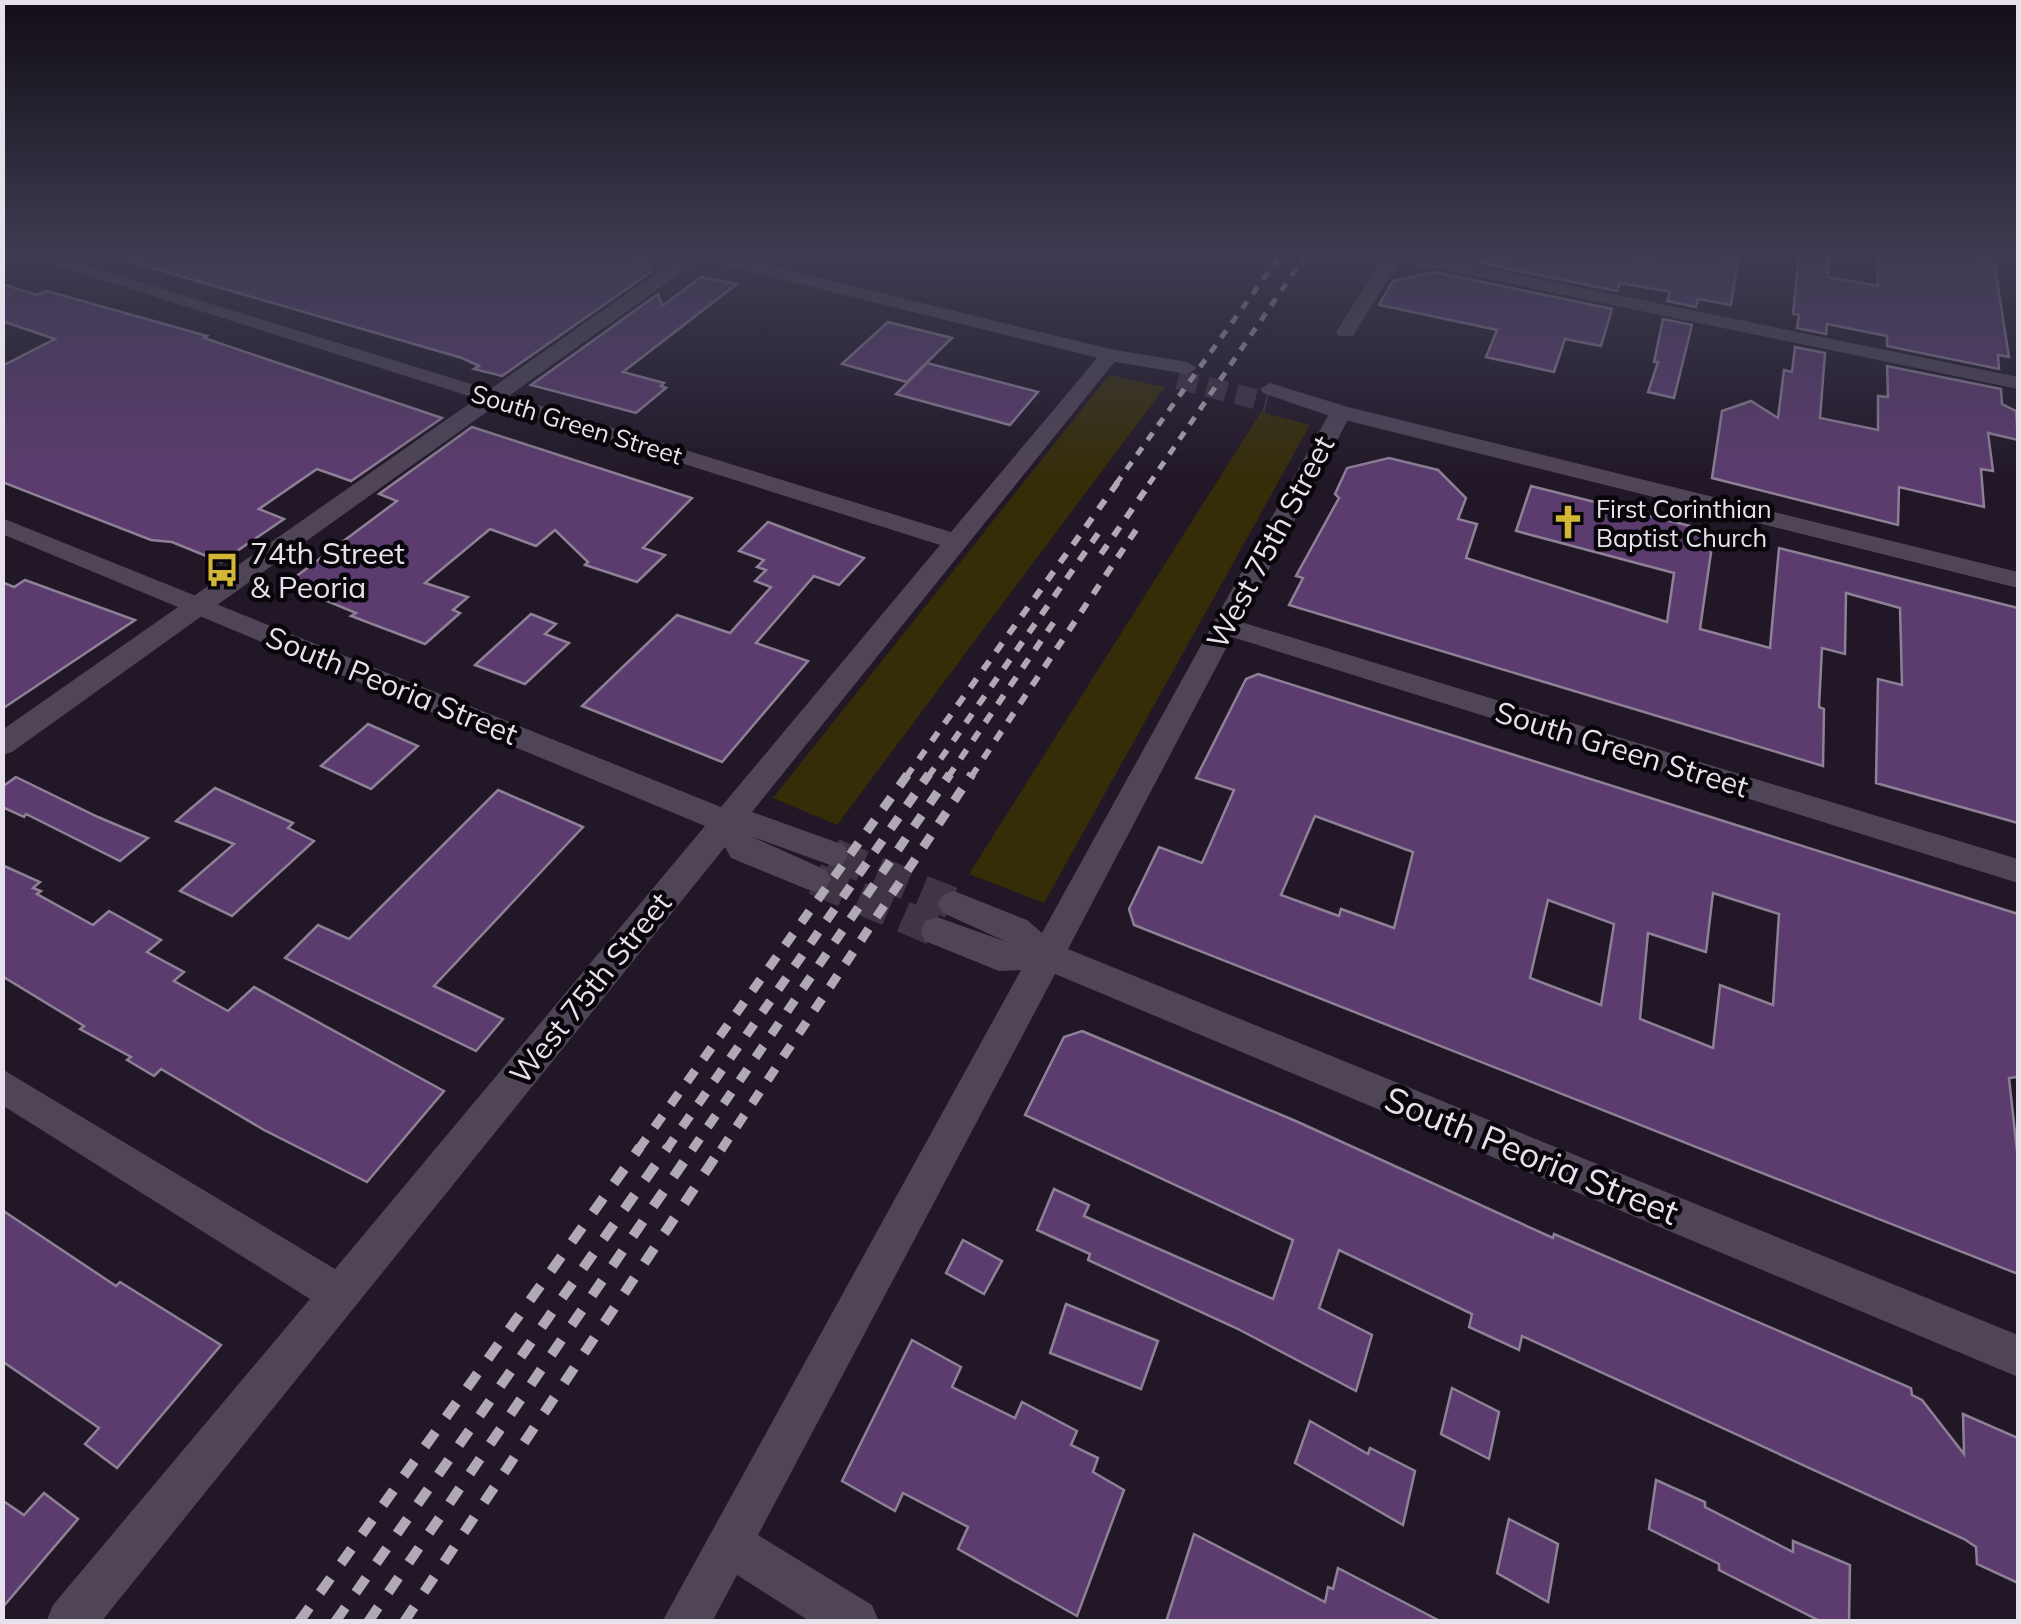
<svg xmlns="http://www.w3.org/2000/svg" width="2021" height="1624" font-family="Mulish,sans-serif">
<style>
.green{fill:#352d08}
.building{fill:#5c3c6f;stroke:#8d8196;stroke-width:2.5;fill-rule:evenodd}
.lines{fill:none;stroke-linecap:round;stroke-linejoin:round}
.street-tunnel{stroke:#3f3545;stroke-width:32;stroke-dasharray:32 16;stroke-linecap:butt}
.secondary-tunnel{stroke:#3f3545;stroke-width:20;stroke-dasharray:20 10;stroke-linecap:butt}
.street{fill:#504557;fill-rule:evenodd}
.secondary{fill:#504557;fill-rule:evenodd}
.rail-far3{stroke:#b0a9b5;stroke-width:5;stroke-dasharray:9 9;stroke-linecap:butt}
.rail-far2{stroke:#b0a9b5;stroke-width:6;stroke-dasharray:11 11;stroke-linecap:butt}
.rail-far1{stroke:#b0a9b5;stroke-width:9;stroke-dasharray:14 14;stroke-linecap:butt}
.rail{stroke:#b0a9b5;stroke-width:10;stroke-dasharray:18 18;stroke-linecap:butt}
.labels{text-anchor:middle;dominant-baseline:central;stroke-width:9;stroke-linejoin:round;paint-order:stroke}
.far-street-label{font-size:25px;fill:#e7e1ec;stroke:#08050b}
.far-poi-label{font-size:25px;fill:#e7e1ec;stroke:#08050b;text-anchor:start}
.street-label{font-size:30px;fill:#e7e1ec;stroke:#08050b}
.poi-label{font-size:30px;fill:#e7e1ec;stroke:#08050b;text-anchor:start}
.near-street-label{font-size:35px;fill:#e7e1ec;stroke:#08050b}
</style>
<rect width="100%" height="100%" fill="#211727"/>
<g class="green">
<path d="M1109,375l56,12 -328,438 -64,-27z"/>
<path d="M1261,412l49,13 -266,478 -75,-29z"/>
</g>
<g class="building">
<path d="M126,253h492l29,8 4,11 -149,104 -28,-7 5,-3 -17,-8 -337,-98z"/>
<path d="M1527,253h82l45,9 2,-9h44l38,7 -7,45 -33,-6 -2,8 -29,-6 3,-9 -50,-9 -3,8 -137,-28z"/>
<path d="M1799,253h29v24l50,9v-33h74l42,8 15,96 -11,-2 1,14 -112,-23v-10l-60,-12 -1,10 -29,-6 2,-13 -6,-1z"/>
<path d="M1435,272l177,37 -11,37 -36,-7 -11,33 -68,-15 11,-27 -118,-25 14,-24z"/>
<path d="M701,277l36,7 -114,88 41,11 -3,3 5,2 -30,25 -105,-28 127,-91 4,12z"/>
<path d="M2,284l35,11 10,-4 160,45 -3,2 238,80 -91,63 -34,-12 -58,40 25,10 -63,43 -49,-20 -21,-2 -149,-58v-116l53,-27 -53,-18z"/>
<path d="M1663,319l29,6 -18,73 -26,-6 10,-30h-4z"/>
<path d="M888,322l64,16 -45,44 -65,-18z"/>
<path d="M1795,347l30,6 -5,65 58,12v-34l10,1 -1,-31 114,23 1,15 14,7 2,29 -30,-7 5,38 -12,-2 3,38 -85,-20 -1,38 -186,-47 10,-67 29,-10 27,17 6,-48 8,2z"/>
<path d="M927,363l111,29 -28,33 -114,-31z"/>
<path d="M472,427l220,71 -49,50 22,7 -28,27 -52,-17 3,-3 -33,-32 -19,16 -46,-17 -65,54 43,14 -15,13 7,3 -35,31 -74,-28 5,-3 -70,-29 111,-83 -18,-7z"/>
<path d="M1389,458l49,12 28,28 -8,21 19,5 -11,34 201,64 7,-49 -158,-42 15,-45 183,46 -14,97 70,19 9,-100 239,60v215l-142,-40 2,-104 24,6 -2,-77 -54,-15 -1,61 -23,-6 -3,59 5,2 -1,57 -534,-161 14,-27 -7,-2 43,-78 -4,-4 12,-26z"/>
<path d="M768,522l96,36 -25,27 -25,-9 -58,67 52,18 -86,101 -140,-56 95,-91 53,18 41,-46 -16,-6 11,-11 -9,-3 7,-7 -25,-9z"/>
<path d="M25,580l110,40 -133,89v-127l12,5z"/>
<path d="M531,614l25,10 -11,10 24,9 -44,41 -50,-19z"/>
<path d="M1258,674l760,240v163l-9,1 9,82v114l-884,-349 -5,-16 30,-62 43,16 32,-73 -38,-12 50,-99zM1315,816l98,36 -19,76 -53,-19 -2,7 -58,-21zM1713,893l66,21 -6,91 -53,-20 -7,63 -73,-29 8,-86 58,19zM1548,900l66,24 -13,81 -71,-27z"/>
<path d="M368,724l50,22 -47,43 -50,-23z"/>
<path d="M16,777l82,40 50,21 -28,23 -94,-47 -2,3 -22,-10v-20z"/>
<path d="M215,788l78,35 -5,5 26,13 -82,75 -52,-25 54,-47 -58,-23z"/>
<path d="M498,790l85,37 -149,159 69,33 -27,32 -191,-93 33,-33 31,14z"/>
<path d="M2,865l38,17 -7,6 8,3 -4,3 56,31 16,-14 52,29 -14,12 37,20 -10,9 54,30 26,-24 190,104 -77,91 -103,-52 -103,-61 -7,7 -27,-16 4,-3 -51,-28 4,-3 -82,-50z"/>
<path d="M1082,1031l216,91 255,116 1,-4 357,154 1,7 10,5 42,54 -1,-40 55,24v145l-41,-19 -1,-17 -12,-8 -442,-203 -3,14 -50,-23 3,-13 -133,-64 -20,58 53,27 -16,56 -120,-63 -148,-68 2,-6 -53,-24 17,-41 35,16 -5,11 189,83 20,-59 -268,-125 39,-78z"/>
<path d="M2,1210l114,76 4,-4 101,63 -104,123 -32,-24 14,-16 -97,-67z"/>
<path d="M963,1240l39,21 -18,33 -38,-21z"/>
<path d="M1066,1304l92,37 -17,48 -91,-36z"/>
<path d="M912,1340l49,27 -9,20 63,31 7,-16 55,29 -6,14 27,13 -5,14 31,18 -47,126 -119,-67 10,-22 -65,-34 -8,18 -53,-30z"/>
<path d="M1452,1388l47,24 -10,47 -48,-25z"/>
<path d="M1310,1421l58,33 2,-6 45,23 -12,54 -108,-62z"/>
<path d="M1656,1480l49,22v5l88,45v-11l57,24 -1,57h-27l-103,-52v-6l-70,-35z"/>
<path d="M44,1493l34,26 -76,89v-108l22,15z"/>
<path d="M1509,1519l49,25 -10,58 -51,-29z"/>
<path d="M1194,1534l131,68 3,-15 5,2 5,-21 104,54h-276z"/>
</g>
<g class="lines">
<g class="street-tunnel">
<path d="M833,854l121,50"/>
<path d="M815,879l122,52"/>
</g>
<path class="secondary-tunnel" d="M1178,379l89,23"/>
<g class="street">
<path d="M17,253h29l905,279 152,-181h14l3,4 -368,457 92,33 4,9 -4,9 -11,3 -83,-30 76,34 5,9 -5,9 -11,4 -11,-4 -73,-30 -6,-11 -624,775h-55l7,-17 257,-306 -308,-194v-36l333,200 370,-443 -703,-292v-16l719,289 219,-262z"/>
<path d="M1386,253h26l606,124v12l-619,-128 -46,75h-14l-3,-4z"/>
<path d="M1341,406l11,6 -111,210 777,237v24l-786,-246 -164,312 950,386v42l-963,-403 -297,561 114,70 7,17h-68l-74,-47 -25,47h-50l359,-652 -22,1 -74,-30 -4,-10 4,-10 12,-4 70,25 -64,-29 -5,-9 5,-9 11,-4 73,29 15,13 288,-521z"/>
</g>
<g class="secondary">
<path d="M685,253h34l391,96 77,13 10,6 -10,6 -77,-13 -410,-102 -688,493 -10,3v-25z"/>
<path d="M1270,383l78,24 670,165v16l-685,-171 -70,-24 -3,-4z"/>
</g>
<g class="rail-far3">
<path d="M1116,484l166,-231"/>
<path d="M1149,484l158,-231"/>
</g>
<g class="rail-far2">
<path d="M1101,554l50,-72"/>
<path d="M906,777l212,-295"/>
<path d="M928,777l174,-249"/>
<path d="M948,777l110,-161"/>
<path d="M971,777l171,-256"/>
</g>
<g class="rail-far1">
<path d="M638,1150l270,-376"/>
<path d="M666,1150l263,-376"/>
<path d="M692,1150l258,-376"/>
<path d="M721,1150l251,-376"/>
</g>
<g class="rail">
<path d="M299,1622l341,-475"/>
<path d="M335,1622l333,-475"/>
<path d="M368,1622l326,-475"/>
<path d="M404,1622l318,-475"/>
</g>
</g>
<linearGradient id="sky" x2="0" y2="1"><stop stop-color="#120d15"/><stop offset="0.53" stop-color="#3d3c52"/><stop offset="1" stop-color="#3d3c52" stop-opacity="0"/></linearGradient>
<rect width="2021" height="481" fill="url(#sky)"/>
<defs>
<g id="church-bare" transform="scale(2.7)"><path d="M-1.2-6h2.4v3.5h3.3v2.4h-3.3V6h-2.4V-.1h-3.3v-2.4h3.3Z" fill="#d2b736" stroke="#08050b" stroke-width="2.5" paint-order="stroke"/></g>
<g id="bus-bare" transform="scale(2.7)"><path d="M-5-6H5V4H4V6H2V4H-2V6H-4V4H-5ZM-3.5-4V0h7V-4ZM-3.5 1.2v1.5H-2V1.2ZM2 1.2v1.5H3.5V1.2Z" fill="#d2b736" stroke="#08050b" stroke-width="2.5" paint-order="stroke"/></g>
</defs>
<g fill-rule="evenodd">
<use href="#church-bare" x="1568" y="522"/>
<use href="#bus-bare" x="222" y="570"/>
</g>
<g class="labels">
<g class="far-street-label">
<text transform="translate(577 424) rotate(17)">South Green Street</text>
</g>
<g class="far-poi-label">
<text x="1596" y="508">First Corinthian<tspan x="1596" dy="29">Baptist Church</tspan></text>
</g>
<g class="street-label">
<text transform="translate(1270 542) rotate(-62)">West 75th Street</text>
<text transform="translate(392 685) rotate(22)">South Peoria Street</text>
<text transform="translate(1622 749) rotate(17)">South Green Street</text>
<text transform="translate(590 988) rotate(-51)">West 75th Street</text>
</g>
<g class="poi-label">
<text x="250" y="553">74th Street<tspan x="250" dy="34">&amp; Peoria</tspan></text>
</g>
<g class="near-street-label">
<text transform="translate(1532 1155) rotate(22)">South Peoria Street</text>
</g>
</g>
<rect width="2021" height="1624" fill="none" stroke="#e7e1ec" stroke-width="10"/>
</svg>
